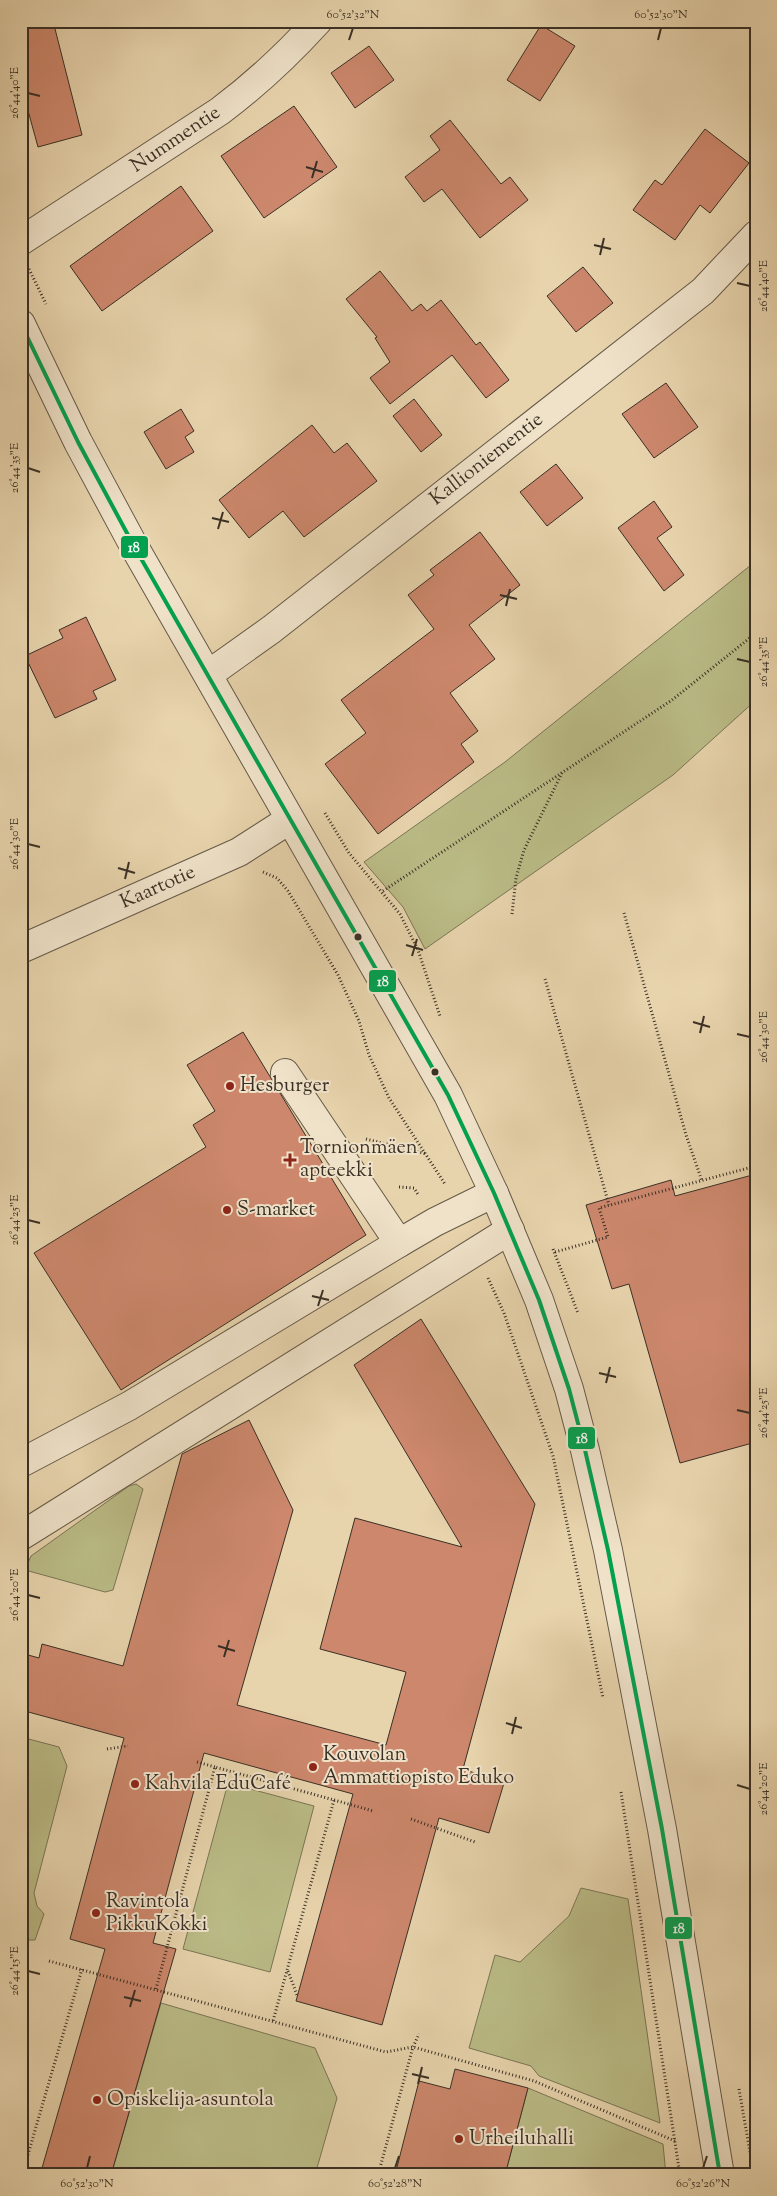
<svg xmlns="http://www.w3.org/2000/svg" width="777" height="2196" font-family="'Sorts Mill Goudy',serif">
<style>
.green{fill:#babb86;stroke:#7a7656}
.building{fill:#cc876c;stroke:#3a3025}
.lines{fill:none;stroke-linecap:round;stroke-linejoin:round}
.minor-casing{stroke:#655947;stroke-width:30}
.path{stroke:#3a3025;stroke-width:3;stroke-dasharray:1 2.5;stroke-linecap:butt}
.minor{stroke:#efe2c9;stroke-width:28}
.bus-1-casing{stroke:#efe2c9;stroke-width:8}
.bus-1{stroke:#03a04f;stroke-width:4}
.ticks{fill:none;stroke:#3a3025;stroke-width:2}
.bus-dot{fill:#3a3025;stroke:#efe2c9;stroke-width:2}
.poi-dot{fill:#8f2418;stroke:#efe2c9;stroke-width:2}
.labels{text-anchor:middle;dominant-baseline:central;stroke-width:4;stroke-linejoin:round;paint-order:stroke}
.street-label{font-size:20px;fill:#3a3025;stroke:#efe2c9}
.poi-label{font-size:20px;fill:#3a3025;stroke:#efe2c9;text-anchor:start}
.line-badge{stroke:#efe2c9;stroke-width:2}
.badge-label{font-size:14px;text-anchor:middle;font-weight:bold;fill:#fff}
.neatline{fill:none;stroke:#3a3025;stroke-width:2}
.ticks-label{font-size:12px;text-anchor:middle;fill:#3a3025}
</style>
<rect width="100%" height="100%" fill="#e7d3ac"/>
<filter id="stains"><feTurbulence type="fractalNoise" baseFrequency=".004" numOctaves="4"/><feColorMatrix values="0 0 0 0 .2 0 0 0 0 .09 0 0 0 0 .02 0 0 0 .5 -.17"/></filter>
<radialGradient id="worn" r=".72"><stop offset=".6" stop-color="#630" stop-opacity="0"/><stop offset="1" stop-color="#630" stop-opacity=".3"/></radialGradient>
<g class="green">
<path d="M756,561v139l-83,75 -248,174 -22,-42 -39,-45 141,-100z"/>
<path d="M136,1484l7,5 -30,101 -8,2 -80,-22 6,-14 98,-70z"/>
<path d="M21,1737l38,10 8,19 -33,127 3,13 7,8 -9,26h-14z"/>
<path d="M228,1783l86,23 -44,166 -87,-23z"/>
<path d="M581,1888l47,11 32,224 -121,-47 -8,-10 -62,-18 26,-93 25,7 49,-46z"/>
<path d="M161,2003l154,45 22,50 -22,77h-204z"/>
<path d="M528,2088l135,56 3,31h-161z"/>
</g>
<g class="building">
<path d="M21,21h32l29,114 -44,12 -17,-62z"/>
<path d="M541,25l34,21 -35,55 -33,-21z"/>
<path d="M369,46l25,34 -39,28 -24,-35z"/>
<path d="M294,106l43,61 -73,51 -43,-62z"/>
<path d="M450,120l51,64 9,-7 18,23 -48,38 -38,-49 -18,13 -19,-25 35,-27 -10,-14z"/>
<path d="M705,129l44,34 -39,50 -10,-8 -25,35 -42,-30 22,-30 7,5z"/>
<path d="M181,186l32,45 -111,80 -32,-45z"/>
<path d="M583,267l30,36 -37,29 -29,-36z"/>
<path d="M380,271l32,40 9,-7 6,7 14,-11 35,45 4,-3 29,38 -23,18 -34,-43 -62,49 -20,-26 20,-16 -15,-24 2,-1 -31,-38z"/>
<path d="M666,383l32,44 -44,31 -32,-44z"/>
<path d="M414,399l28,36 -21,17 -28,-36z"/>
<path d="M181,409l13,22 -9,6 9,15 -28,17 -22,-37z"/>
<path d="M312,425l22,28 13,-10 30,38 -73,56 -21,-26 -34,27 -30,-38z"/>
<path d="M556,464l27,34 -36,28 -27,-34z"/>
<path d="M654,501l18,26 -15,11 27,37 -20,16 -46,-63z"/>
<path d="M480,532l40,53 -51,40 26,34 -45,34 28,38 -17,13 13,18 -96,72 -53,-70 41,-31 -25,-33 93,-71 -26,-34 26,-20 -4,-5z"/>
<path d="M86,617l30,63 -23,11 4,8 -42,19 -30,-62 38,-18 -4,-8z"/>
<path d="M243,1032l123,203 -245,155 -87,-137 172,-106 -13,-22 22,-14 -28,-46z"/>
<path d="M756,1174v268l-76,21 -51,-179 -17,5 -26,-84 85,-25 4,16z"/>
<path d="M421,1319l114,185 -72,265 41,14 -15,50 -50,-15 -57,207 -86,-24 57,-207 -149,-41 -51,190 23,6 -65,226h-71l65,-226 -35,-10 54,-201 -103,-28v-57l18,5 3,-14 81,22 59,-212 67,-34 44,90 -56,195 149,40 20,-73 -86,-23 35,-131 107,29 -108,-182z"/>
<path d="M455,2069l73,19 -23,87h-110l24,-94 31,8z"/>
</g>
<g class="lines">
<g class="minor-casing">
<g id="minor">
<path d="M21,241l199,-130c36,-27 68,-57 98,-90"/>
<path d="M21,324l57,118 57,106 313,547 46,98 45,107 30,89 16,61 23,100 54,279 58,346"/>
<path d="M209,674l63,-45 431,-338 53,-56"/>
<path d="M21,949l218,-97 50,-32"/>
<path d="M399,1243l36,-21 59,-29"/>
<path d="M21,1463l108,-57 270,-163 -114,-170"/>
<path d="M21,1536l489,-306"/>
</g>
</g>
<g class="path">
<path d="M29,269l17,35"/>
<path d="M325,813l24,40 51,61 18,36 22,66"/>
<path d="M263,872l14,6 11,13 50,84 21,46 10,34 20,43 56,86"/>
<path d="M383,891l289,-191 84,-67"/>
<path d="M624,913l62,222 16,46"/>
<path d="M512,914l4,-36 8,-28 38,-77"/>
<path d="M545,979l64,226"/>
<path d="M366,1139l61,15"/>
<path d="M399,1187l15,1 5,8"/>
<path d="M553,1249l25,64"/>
<path d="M555,1252l53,-15 -9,-29 157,-42"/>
<path d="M488,1278l16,35 49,143 50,242"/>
<path d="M107,1749l21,-3"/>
<path d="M197,1762l18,5"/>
<path d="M621,1792l59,383"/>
<path d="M334,1800l39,11"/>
<path d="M411,1819l64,23"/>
<path d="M49,1961l337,91 27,-5 121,34 141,60"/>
<path d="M288,1971l9,24"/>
<path d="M156,1989l59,-222 119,33 -61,221"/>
<path d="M739,2089l15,86"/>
<path d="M22,2175l60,-206"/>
<path d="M378,2175l35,-128 6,-13"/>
</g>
<use href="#minor" class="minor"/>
<g class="bus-1-casing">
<path id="bus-1" d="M21,324l57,118 57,106 313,547 46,98 45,107 30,89 16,61 23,100 54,279 58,346"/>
</g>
<use href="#bus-1" class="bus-1"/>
</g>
<path class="ticks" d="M349,40l4,-12M658,40l3,-12M28,93l12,3M306,167l17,5M312,178l5,-17M594,245l17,4M600,255l4,-17M737,283l13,3M28,468l12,4M212,518l17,4M218,529l5,-17M500,595l17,4M506,606l4,-17M737,659l13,3M28,844l12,3M118,868l17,5M125,879l4,-17M406,945l17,5M412,956l5,-17M693,1022l17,5M700,1033l4,-17M737,1034l13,3M28,1220l12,3M312,1296l17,4M318,1306l5,-16M599,1373l17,4M606,1383l4,-16M737,1410l13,3M28,1595l12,3M218,1646l17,5M224,1657l5,-17M506,1723l16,5M512,1734l4,-17M737,1785l13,4M28,1971l12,3M124,1997l17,4M130,2007l5,-17M412,2074l17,4M418,2084l4,-17M87,2168l3,-12M395,2168l4,-12M703,2168l4,-12"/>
<g class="bus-dot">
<circle cx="358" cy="937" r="4.5"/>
<circle cx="435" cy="1072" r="4.5"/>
</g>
<g class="poi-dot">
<circle cx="230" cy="1086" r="5"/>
<path d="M287.5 1152.5h5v5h5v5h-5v5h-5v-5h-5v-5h5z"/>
<circle cx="227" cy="1210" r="5"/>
<circle cx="313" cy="1767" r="5"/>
<circle cx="135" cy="1784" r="5"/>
<circle cx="96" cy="1913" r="5"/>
<circle cx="97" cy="2100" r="5"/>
<circle cx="459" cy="2139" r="5"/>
</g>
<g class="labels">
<g class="street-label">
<text transform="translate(176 140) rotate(-34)">Nummentie</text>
<text transform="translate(487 460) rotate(-38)">Kallioniementie</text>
<text transform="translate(158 888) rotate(-24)">Kaartotie</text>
</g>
<g class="poi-label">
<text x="240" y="1086">Hesburger</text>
<text x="300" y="1148">Tornionmäen<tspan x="300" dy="23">apteekki</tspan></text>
<text x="237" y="1210">S-market</text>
<text x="323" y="1755">Kouvolan<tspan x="323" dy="23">Ammattiopisto Eduko</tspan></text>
<text x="145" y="1784">Kahvila EduCafé</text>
<text x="106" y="1902">Ravintola<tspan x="106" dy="23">PikkuKokki</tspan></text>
<text x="107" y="2100">Opiskelija-asuntola</text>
<text x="469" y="2139">Urheiluhalli</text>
</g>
</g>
<g class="line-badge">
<rect x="120" y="535" width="29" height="24" rx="5" fill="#03a04f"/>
<rect x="368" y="969" width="29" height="24" rx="5" fill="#03a04f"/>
<rect x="567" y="1426" width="29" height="24" rx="5" fill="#03a04f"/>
<rect x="664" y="1916" width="29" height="24" rx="5" fill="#03a04f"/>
</g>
<g class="badge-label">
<text x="134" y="552">18</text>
<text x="383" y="986">18</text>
<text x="582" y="1443">18</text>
<text x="679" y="1933">18</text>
</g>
<rect width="777" height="2196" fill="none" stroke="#e7d3ac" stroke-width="55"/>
<rect x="28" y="28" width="722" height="2140" class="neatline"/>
<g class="ticks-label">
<text x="353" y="18">60°52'32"N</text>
<text x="661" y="18">60°52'30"N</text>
<text transform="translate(14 93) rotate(-90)" y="4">26°44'40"E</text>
<text transform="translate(763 286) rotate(-90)" y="4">26°44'40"E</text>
<text transform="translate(14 468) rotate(-90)" y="4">26°44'35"E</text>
<text transform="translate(763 662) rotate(-90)" y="4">26°44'35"E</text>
<text transform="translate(14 844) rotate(-90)" y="4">26°44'30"E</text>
<text transform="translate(763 1037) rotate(-90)" y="4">26°44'30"E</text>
<text transform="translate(14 1220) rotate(-90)" y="4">26°44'25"E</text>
<text transform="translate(763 1413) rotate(-90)" y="4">26°44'25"E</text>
<text transform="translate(14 1595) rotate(-90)" y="4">26°44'20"E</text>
<text transform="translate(763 1789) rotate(-90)" y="4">26°44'20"E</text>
<text transform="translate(14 1971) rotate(-90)" y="4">26°44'15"E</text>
<text x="87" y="2187">60°52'30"N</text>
<text x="395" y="2187">60°52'28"N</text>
<text x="703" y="2187">60°52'26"N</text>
</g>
<rect width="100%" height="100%" filter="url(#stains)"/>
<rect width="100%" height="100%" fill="url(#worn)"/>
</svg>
